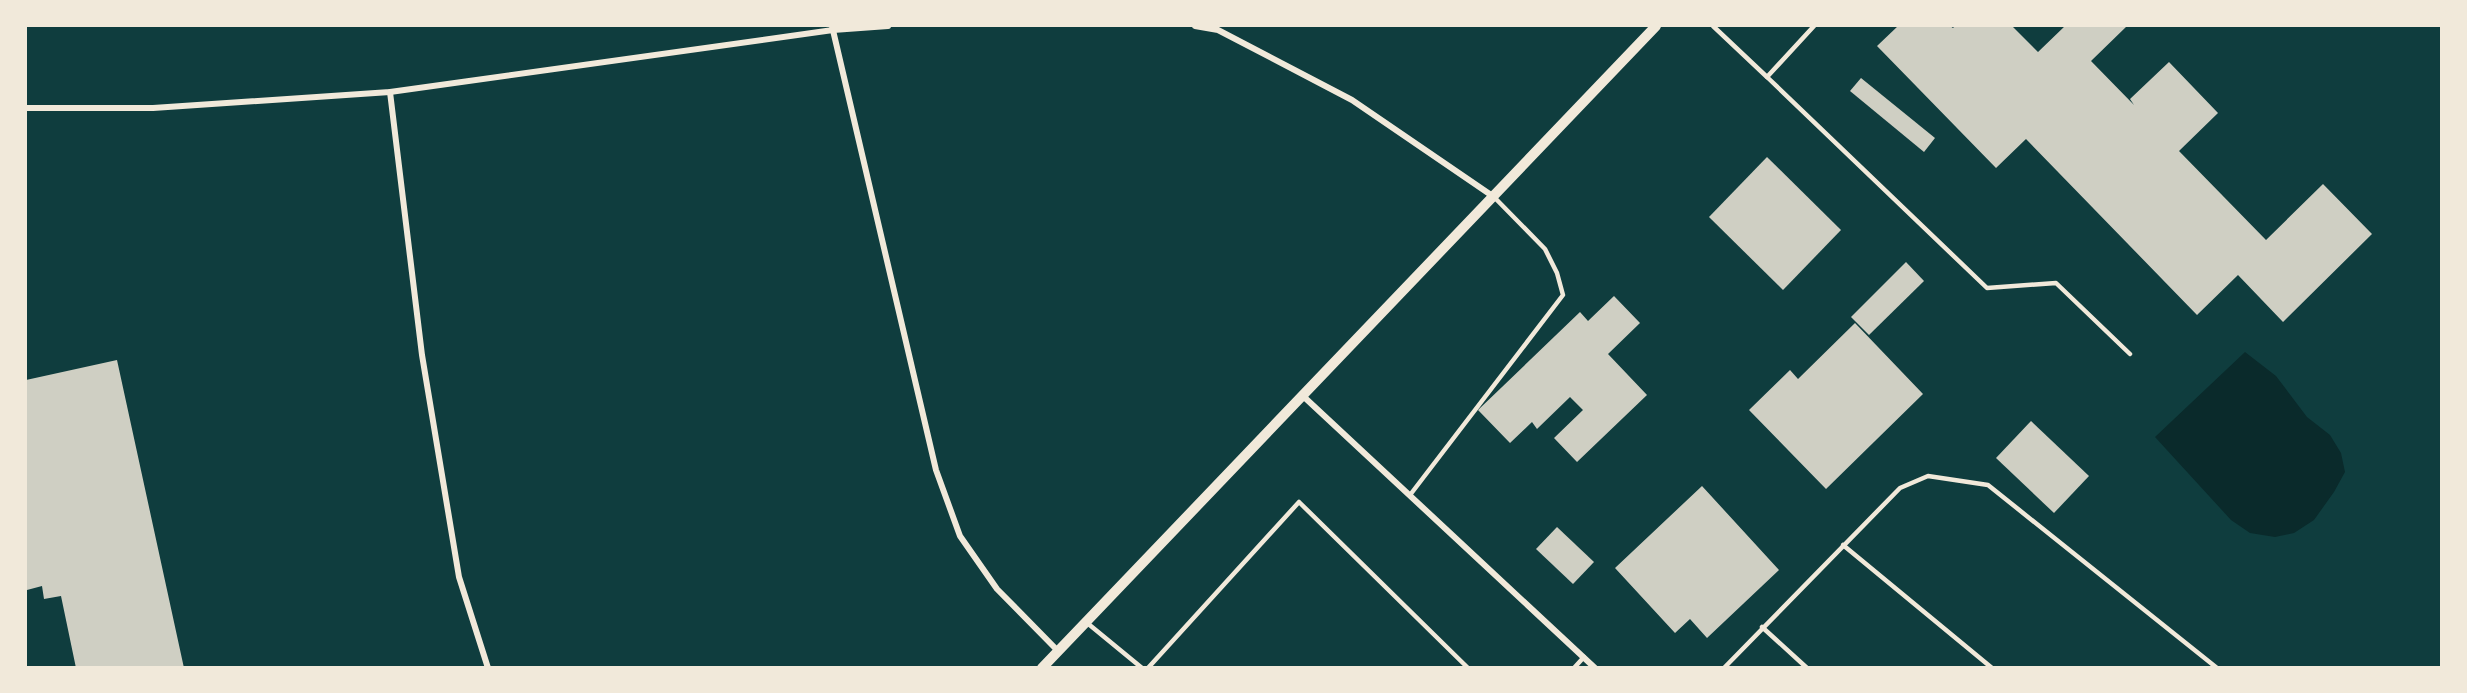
<svg xmlns="http://www.w3.org/2000/svg" width="2467" height="693" font-family="Raleway,sans-serif">
<style>
.water{fill:#0a2a2b}
.building{fill:#cfcfc3}
.lines{fill:none;stroke-linecap:round;stroke-linejoin:round}
.service{stroke:#f1e9da;stroke-width:4.5}
.minor{stroke:#f1e9da;stroke-width:6}
.tertiary{stroke:#f1e9da;stroke-width:10}
</style>
<rect width="100%" height="100%" fill="#0f3d3e"/>
<path class="water" d="M2245,352l31,24 31,41 23,18 11,18 4,19 -11,20 -20,28 -20,13 -19,4 -25,-4 -19,-13 -76,-83z"/>
<g class="building">
<path d="M1898,26h52l3,2 2,-2h57l26,26 27,-26h62l-36,35 43,44 -4,-6 39,-37 49,51 -39,38 87,89 57,-56 49,50 -89,88 -45,-47 -41,40 -171,-176 -30,29 -119,-122z"/>
<path d="M1861,78l74,60 -11,14 -74,-61z"/>
<path d="M1767,157l74,73 -58,60 -74,-73z"/>
<path d="M1906,262l18,19 -55,54 -18,-18z"/>
<path d="M1614,296l26,27 -32,31 39,41 -70,67 -23,-24 29,-28 -13,-13 -33,32 -5,-7 -22,21 -32,-33 102,-98 8,9z"/>
<path d="M1855,323l68,71 -97,95 -77,-79 41,-40 8,9z"/>
<path d="M117,360l67,308h-108l-15,-72 -17,3 -2,-13 -15,4 -1,-210z"/>
<path d="M2031,421l58,55 -35,37 -58,-55z"/>
<path d="M1702,486l77,84 -72,68 -17,-19 -15,14 -60,-65z"/>
<path d="M1557,527l37,35 -21,22 -37,-35z"/>
</g>
<g class="lines">
<g class="service">
<path d="M1713,26l54,51"/>
<path d="M1814,26l-47,51 220,211 69,-5 74,71"/>
<path d="M1410,495l153,-200 -6,-22 -12,-24 -51,-52"/>
<path d="M1843,545l149,123"/>
<path d="M1086,622l56,46"/>
<path d="M1762,627l45,41"/>
<path d="M1148,668l151,-166 169,166"/>
<path d="M1574,668l10,-11"/>
<path d="M1724,668l176,-180 28,-12 60,9 229,183"/>
</g>
<g class="minor">
<path d="M832,26l104,444 24,66 37,53 61,62"/>
<path d="M1195,26l23,4 134,70 142,97"/>
<path d="M390,92l32,263 37,222 29,91"/>
<path d="M26,108h127l237,-16 443,-62 55,-4"/>
<path d="M1303,396l292,272"/>
</g>
<path class="tertiary" d="M1042,668l614,-642"/>
</g>
<rect width="2467" height="693" fill="none" stroke="#f1e9da" stroke-width="54"/>
</svg>
